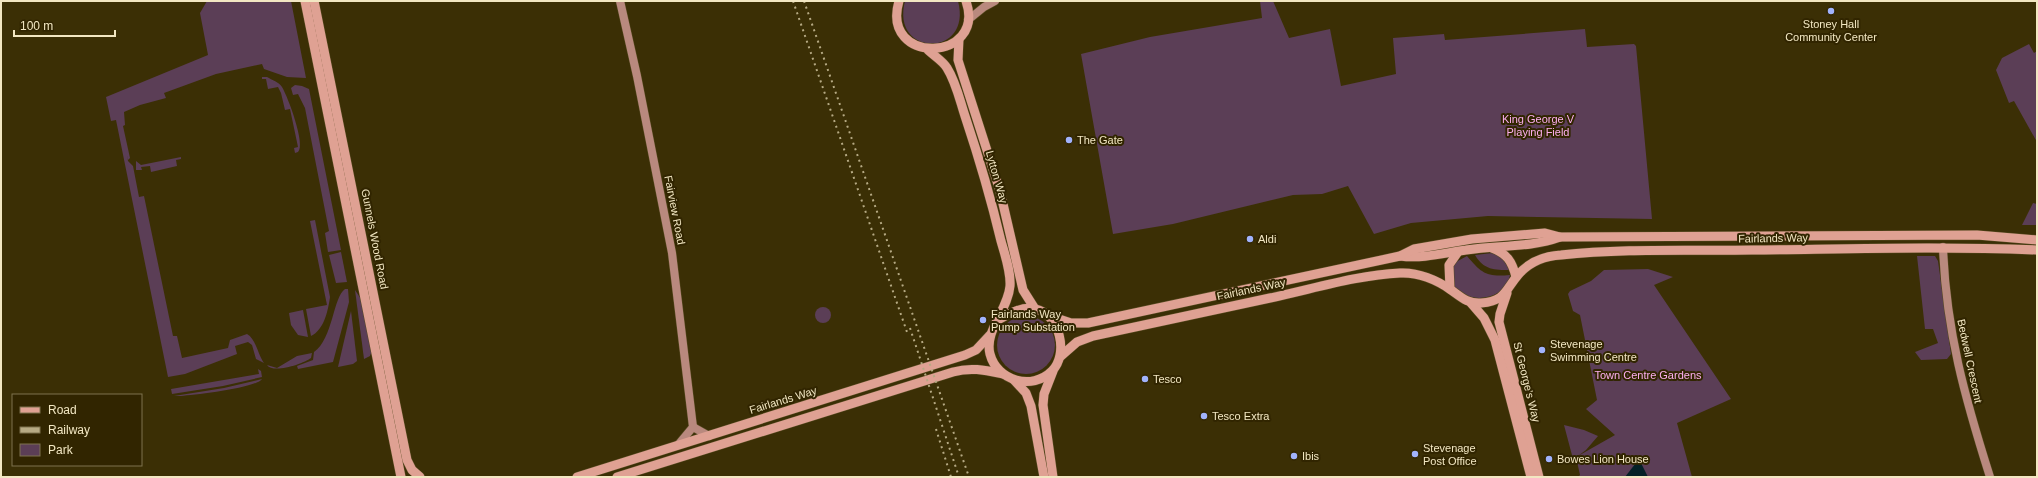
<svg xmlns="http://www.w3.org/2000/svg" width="2038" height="478" font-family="Helvetica,sans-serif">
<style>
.green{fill:#5b3e56}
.water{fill:#042127}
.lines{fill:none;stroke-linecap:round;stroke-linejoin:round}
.secondary-casing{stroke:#584c23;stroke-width:9}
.primary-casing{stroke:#584c23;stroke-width:10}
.secondary{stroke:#b9897e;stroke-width:8}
.primary{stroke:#dfa193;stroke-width:9}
.rail{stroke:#b6aa84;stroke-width:2;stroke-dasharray:2 4;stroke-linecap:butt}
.poi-dot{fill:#a1b3fd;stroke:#312500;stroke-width:1.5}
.labels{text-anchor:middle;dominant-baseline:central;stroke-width:4;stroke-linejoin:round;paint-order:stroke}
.poi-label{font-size:11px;fill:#f2e7c2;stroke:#312500;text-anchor:start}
.park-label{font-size:11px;fill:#fdafef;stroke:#312500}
.street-label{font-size:11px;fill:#f2e7c2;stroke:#312500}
</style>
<rect width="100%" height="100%" fill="#3b2f05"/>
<g class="green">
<path d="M207,1h84l15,77 -19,-1 -23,-8 -2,-5 -46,10 -52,19 2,5 -26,7 -16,7 1,13 -2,1 7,32 -2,2 -1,-5 1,6 5,5 6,31 5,-1 29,140h4l5,22 46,-10 2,-8 17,-6c9,5 11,21 17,29l-8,-4 -4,-14 -4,-3 -13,4 2,8 -52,20 -17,3 -52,-257 -5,1 -5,-24 102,-42 -8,-42z"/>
<path d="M905,1h53c15,57 -68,57 -53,0z"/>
<path d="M1260,1h13l16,37 41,-9 11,57 55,-12 -3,-36 51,-4 1,6 140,-11 2,18 47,-3 2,2 16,173 -164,-3 -77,7 -37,11 -26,-48 -26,8 -29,1 -120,29 -60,10 -32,-180 69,-17 112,-19z"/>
<path d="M2029,44l5,9 3,-2v91l-23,-41 -5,2 -13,-33 6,-12z"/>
<path d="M262,77h5c5,3 12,5 15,10 6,10 24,58 16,65l-3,1 -1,-5 4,-1 -8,-38 -5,1 -4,-17 -3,-6 -10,2 -2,-10h-4z"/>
<path d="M295,85l7,1 7,3 32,161 -13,2 -3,-19 4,-2 -24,-123 -7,-14 -5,1 -2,-7z"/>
<path d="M181,157v2l-5,1 1,6 -26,6 -1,-6 -9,1 1,3h-6v-9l5,4z"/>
<path d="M2033,203l4,1v21h-15z"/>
<path d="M315,220l15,77c-2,14 -6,33 -19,39l-5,-27 21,-4 -17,-84z"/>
<path d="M341,252l6,30 -11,1 -7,-28z"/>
<path d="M1492,253l9,3 9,14c-16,0 -26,0 -35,-15z"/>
<path d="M1467,256c15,18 20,21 43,19 -6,35 -72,29 -56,-12z"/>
<path d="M1917,256h18l3,5 13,93 -4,5 -26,1 -6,-8 23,-9 -5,-14h-8z"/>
<path d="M1648,269l25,8 -19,8 77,114 -54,24 15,54h-114l2,-2 -4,-18 -3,2 -9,-34 20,5 14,6 -12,14 -8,6 37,-21 -29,-26 11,-9 -17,-85 -7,-4 -5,-17 2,-3 21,-10 13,-11z"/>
<path d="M345,289h3l1,13 -16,60 -35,7 -1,-3 16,-6 1,-8c19,-13 19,-55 31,-63z"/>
<path d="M355,290l6,9 11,51 -2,6 -6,3z"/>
<circle cx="823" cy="315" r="8"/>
<path d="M303,310l5,27 -10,-2 -7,-10 -2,-12z"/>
<path d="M351,311l6,50 -4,3 -15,3z"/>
<circle cx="1026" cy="345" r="29"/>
<path d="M312,353l-1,5c-8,6 -38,16 -44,7l10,3 20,-12z"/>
<path d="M258,369l3,2 1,6 -39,9 -51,8 -1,-5 88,-15z"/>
<path d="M262,379c-6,9 -67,16 -81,17h-7l50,-8z"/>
</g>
<path class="water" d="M1639,459l9,18h-23z"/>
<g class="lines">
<g class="secondary-casing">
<g id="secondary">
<path d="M620,1l17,75 35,177 21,174 -15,18"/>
<path d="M968,20l16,-13 11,-6"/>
<path d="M1943,247c3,84 22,151 47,230"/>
<path d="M693,427l16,9"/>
</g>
</g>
<g class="primary-casing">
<g id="primary">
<path d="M305,1l96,476"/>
<path d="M314,1l93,459 5,10 8,7"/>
<path d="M899,1c-19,65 88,61 67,0"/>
<path d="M959,39l-1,21 42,131 23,99 12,19"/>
<path d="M928,50c6,6 15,11 19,18 9,14 13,33 18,48 14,42 26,83 36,125 4,14 10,31 9,45 -2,24 -26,45 -20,68 7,27 42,37 62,17 17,-17 8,-57 -17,-62 -13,-3 -26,5 -37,11"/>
<path d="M1492,248c15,6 20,13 24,29"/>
<path d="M1400,256c23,3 44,-3 66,-6 31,-5 64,-2 94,-13"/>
<path d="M1450,289l-1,-24 9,-13"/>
<path d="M1507,293l-7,21 -1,8 40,155"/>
<path d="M1471,303l13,15 11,22 36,137"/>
<path d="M1047,315l24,8h17l312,-67 14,-7 58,-10 73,-6 15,4 417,-2 60,5"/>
<path d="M1061,356l16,-14 16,-6c59,-13 118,-25 177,-38 43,-9 87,-23 130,-25 18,-1 37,7 51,17 10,7 17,14 30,13 25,-2 24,-13 37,-28 11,-13 26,-19 43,-20 63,-7 128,-4 191,-5 95,-1 190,-4 285,0"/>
<path d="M1053,371l-9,23 -1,11 10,72"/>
<path d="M1014,380l12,13 5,13 13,71"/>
<path d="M577,477l388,-122 11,-5 14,-15"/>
<path d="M617,477l336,-105c18,-5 31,-2 50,2"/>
</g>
</g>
<use href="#secondary" class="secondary"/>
<use href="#primary" class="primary"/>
<g class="rail">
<path d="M793,1l115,334"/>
<path d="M804,1l165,476"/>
<path d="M910,328l49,149"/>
<path d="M936,429l15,48"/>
</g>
</g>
<g class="poi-dot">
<circle cx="1831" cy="11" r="4"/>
<circle cx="1069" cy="140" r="4"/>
<circle cx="1250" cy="239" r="4"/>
<circle cx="983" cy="320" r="4"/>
<circle cx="1542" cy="350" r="4"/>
<circle cx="1145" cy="379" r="4"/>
<circle cx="1204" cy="416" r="4"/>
<circle cx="1415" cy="454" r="4"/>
<circle cx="1294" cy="456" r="4"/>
<circle cx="1549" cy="459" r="4"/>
</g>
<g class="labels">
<g class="poi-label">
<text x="1831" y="24" text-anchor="middle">Stoney Hall<tspan x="1831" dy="13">Community Center</tspan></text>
<text x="1077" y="140">The Gate</text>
<text x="1258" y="239">Aldi</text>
<text x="991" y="314">Fairlands Way<tspan x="991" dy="13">Pump Substation</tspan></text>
<text x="1550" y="344">Stevenage<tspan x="1550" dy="13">Swimming Centre</tspan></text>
<text x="1153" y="379">Tesco</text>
<text x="1212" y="416">Tesco Extra</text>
<text x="1423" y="448">Stevenage<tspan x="1423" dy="13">Post Office</tspan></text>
<text x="1302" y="456">Ibis</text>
<text x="1557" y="459">Bowes Lion House</text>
</g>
<g class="park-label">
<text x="1538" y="119">King George V<tspan x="1538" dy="13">Playing Field</tspan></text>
<text x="1648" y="375">Town Centre Gardens</text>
</g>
<g class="street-label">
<text transform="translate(997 177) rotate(74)">Lytton Way</text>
<text transform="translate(675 210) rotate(79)">Fairview Road</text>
<text transform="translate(1773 238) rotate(-1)">Fairlands Way</text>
<text transform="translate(375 239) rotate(79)">Gunnels Wood Road</text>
<text transform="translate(1251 289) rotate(-12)">Fairlands Way</text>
<text transform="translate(1970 361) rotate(78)">Bedwell Crescent</text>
<text transform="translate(1527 382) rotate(76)">St George's Way</text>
<text transform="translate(783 400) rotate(-17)">Fairlands Way</text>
</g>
</g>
<rect width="2038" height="478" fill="none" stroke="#f2e7c2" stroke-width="4"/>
<rect x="12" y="394" width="130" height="72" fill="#312500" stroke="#7e734e"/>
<rect x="20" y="407" width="20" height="6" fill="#dfa193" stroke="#7e734e"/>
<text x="48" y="414" font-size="12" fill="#f2e7c2">Road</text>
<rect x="20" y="427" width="20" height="6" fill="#b6aa84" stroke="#7e734e"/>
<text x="48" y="434" font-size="12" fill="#f2e7c2">Railway</text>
<rect x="20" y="444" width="20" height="12" fill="#5b3e56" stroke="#7e734e"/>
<text x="48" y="454" font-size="12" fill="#f2e7c2">Park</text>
<path d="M14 30v6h101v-6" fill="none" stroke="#f2e7c2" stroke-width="2"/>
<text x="20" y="30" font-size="12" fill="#f2e7c2" stroke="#312500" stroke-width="3" paint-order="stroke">100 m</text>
</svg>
